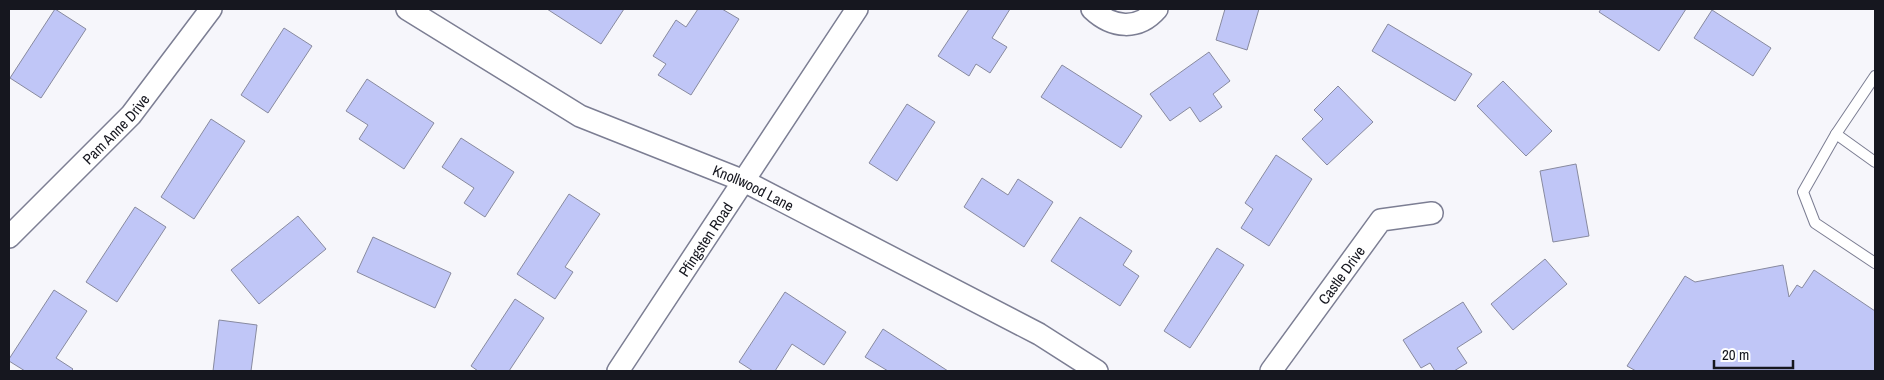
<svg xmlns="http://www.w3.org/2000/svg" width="1884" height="380" font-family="'Archivo Narrow',sans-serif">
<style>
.building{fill:#c0c6f7;stroke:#888a9f}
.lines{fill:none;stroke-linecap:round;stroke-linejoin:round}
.lane-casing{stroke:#7c7e93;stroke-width:12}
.street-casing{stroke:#7c7e93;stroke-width:24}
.lane{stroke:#fff;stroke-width:10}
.street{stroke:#fff;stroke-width:21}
.labels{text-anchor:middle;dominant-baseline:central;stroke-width:4.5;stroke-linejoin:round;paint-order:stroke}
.street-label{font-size:15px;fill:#16171f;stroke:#fff}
</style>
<rect width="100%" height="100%" fill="#f6f6fb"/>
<g class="building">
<path d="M55,9l31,20 -45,69 -31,-20z"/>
<path d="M547,9h77l-23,35z"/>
<path d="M698,9h24l17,10 -48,76 -33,-20 8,-11 -13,-8 23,-36 10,7z"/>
<path d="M969,9h41l-18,29 15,9 -17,26 -14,-9 -7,12 -31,-20z"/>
<path d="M1225,9h34l-12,41 -31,-10z"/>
<path d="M1601,9h85l-27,42 -60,-39z"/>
<path d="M1712,10l59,38 -18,28 -59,-38z"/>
<path d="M1388,24l84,50 -17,27 -83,-50z"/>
<path d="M284,28l28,18 -44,67 -27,-18z"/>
<path d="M1209,52l21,29 -17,13 9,13 -22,15 -10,-15 -20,14 -20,-27z"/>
<path d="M1062,65l80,51 -21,32 -80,-51z"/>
<path d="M367,79l67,44 -30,46 -45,-30 9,-14 -22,-14z"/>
<path d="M1503,81l49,50 -26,25 -49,-50z"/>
<path d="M1338,86l35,36 -46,43 -25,-26 21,-20 -9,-9z"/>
<path d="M907,104l28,18 -38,59 -28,-18z"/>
<path d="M211,119l34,22 -51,78 -33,-22z"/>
<path d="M461,138l53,34 -29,45 -21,-14 10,-15 -32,-21z"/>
<path d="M1276,155l36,24 -43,67 -28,-18 12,-19 -8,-6z"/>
<path d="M1576,164l13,72 -36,6 -13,-71z"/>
<path d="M982,178l26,17 10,-16 35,23 -29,45 -60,-40z"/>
<path d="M569,194l31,20 -35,53 8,5 -18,27 -38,-25z"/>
<path d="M135,207l31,20 -49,75 -31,-20z"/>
<path d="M298,216l28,33 -67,55 -28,-34z"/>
<path d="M1080,217l52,34 -9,14 16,11 -19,30 -69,-45z"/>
<path d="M373,237l78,36 -16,35 -78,-36z"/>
<path d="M1217,248l27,17 -54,83 -26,-17z"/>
<path d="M1545,259l22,25 -54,46 -22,-26z"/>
<path d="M1783,265l6,32 8,-12 5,3 12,-18 61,41v60h-239l-9,-5 58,-90 10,6z"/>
<path d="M54,290l33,21 -31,47 17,11 -2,2h-46l-16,-10v-2z"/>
<path d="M785,292l61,40 -22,33 -32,-21 -17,27h-22l-14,-9z"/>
<path d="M515,299l29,19 -35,53h-31l-7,-5z"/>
<path d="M1463,302l19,30 -25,16 10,15 -13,8h-19l-5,-8 -9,5 -18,-28z"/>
<path d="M219,320l38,5 -6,46h-38z"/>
<path d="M883,329l65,42h-60l-23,-14z"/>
</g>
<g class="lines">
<g class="lane-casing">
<g id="lane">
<path d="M1875,76l-39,58 -33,58 12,31 60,40"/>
<path d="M1836,134l39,28"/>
</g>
</g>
<g class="street-casing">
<g id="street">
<path id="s1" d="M407,9l173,107 164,65 295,153 58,37"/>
<path d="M1092,9c20,19 46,22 65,0"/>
<path id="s2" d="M9,237l122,-122 80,-106"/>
<path id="s3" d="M618,371l239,-362"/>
<path id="s4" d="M1271,371l110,-151 51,-7"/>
</g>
</g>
<use href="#lane" class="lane"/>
<use href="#street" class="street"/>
</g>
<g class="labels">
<g class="street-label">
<text stroke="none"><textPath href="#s2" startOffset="152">Pam Anne Drive</textPath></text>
<text stroke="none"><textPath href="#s1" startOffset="391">Knollwood Lane</textPath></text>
<text stroke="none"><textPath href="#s3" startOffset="158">Pfingsten Road</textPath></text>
<text stroke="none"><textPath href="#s4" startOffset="119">Castle Drive</textPath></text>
</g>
</g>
<rect width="1884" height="380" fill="none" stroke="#16171f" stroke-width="20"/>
<path d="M1714 360v8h79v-8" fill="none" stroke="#16171f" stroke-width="2.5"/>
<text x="1722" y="360" font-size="15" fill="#16171f" stroke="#ffffff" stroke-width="4" paint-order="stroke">20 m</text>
</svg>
